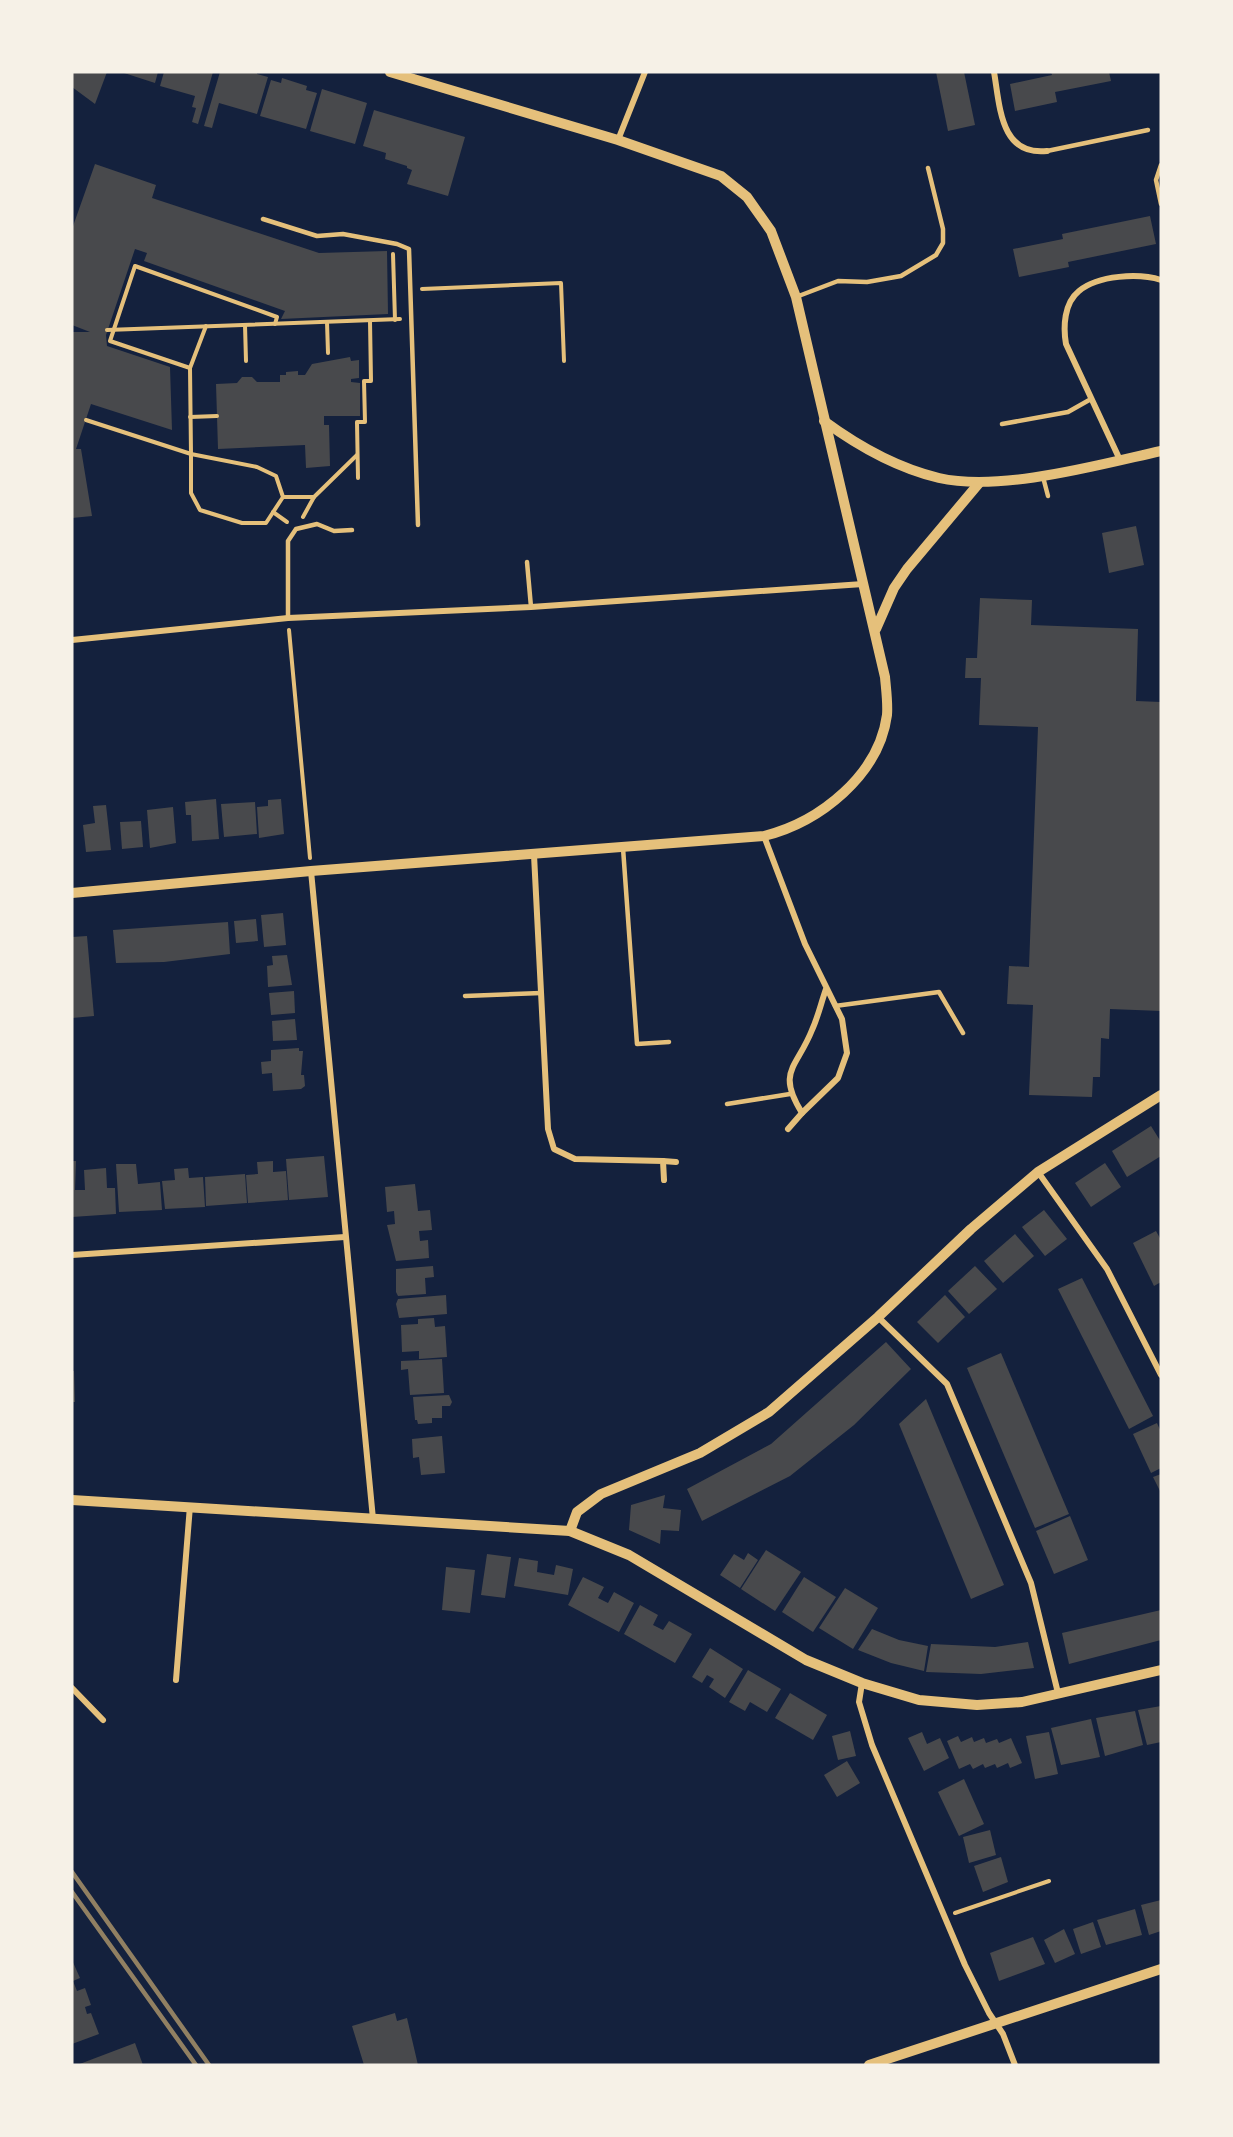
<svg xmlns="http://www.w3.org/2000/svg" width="1233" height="2137" font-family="Literata,serif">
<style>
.building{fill:#48494c}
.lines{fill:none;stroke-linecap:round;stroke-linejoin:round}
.path{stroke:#e5c07b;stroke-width:4}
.service{stroke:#e5c07b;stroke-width:4.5}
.minor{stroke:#e5c07b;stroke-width:6}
.tertiary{stroke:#e5c07b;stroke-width:10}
.rail{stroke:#918062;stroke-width:4.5}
</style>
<rect width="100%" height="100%" fill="#14213d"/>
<g class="building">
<path d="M72,72h35l-12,32 -23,-17z"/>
<path d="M121,72h37l-3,11z"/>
<path d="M164,72h49l-15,52 -6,-2 4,-14 -4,-1 3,-11 -35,-10z"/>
<path d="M220,72h37v2l11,3 -11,37 -38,-11 -7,25 -8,-2z"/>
<path d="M936,72h28l11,53 -27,6z"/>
<path d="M1051,72h58l2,9 -56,11 2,10 -42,9 -5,-27 42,-9z"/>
<path d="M282,78l25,8 -1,4 11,3 -11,36 -46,-13 11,-36 10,3z"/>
<path d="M322,89l45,14 -12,41 -45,-13z"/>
<path d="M374,110l91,27 -17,59 -41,-12 5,-14 -5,-2v-2l-22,-7 1,-6 -23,-7z"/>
<path d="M95,164l61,21 -4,13 167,55 68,-2 1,63 -107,5 4,-8 -141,-50 3,-8 -12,-4 -29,86 1,11 63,21 2,63 -81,-26 -15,45h5l11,67 -20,2v-186h18l-18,-7v-96z"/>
<path d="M1150,216l6,28 -88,18 1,5 -50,10 -6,-28 50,-10 -1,-5z"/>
<path d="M350,357l1,4 8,-1v18l-8,1v3l9,1v33h-36v9h5l1,41 -24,2 -1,-23 -87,4 -2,-65 21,-1 5,-6h10l5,5h23v-7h6v-3l12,-1v4h7l7,-11z"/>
<path d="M1136,526l8,39 -35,8 -7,-40z"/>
<path d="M980,598l52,2 -1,25 107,4 -2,72 25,1v309l-51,-2 -1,30 -8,-1 -1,39h-7l-1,20 -63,-2 4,-90 -26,-1 2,-38 20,1 9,-240 -59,-2 2,-47h-16l1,-20h11z"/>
<path d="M216,799l3,40 -27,2 -1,-26h-5l-1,-13z"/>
<path d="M281,799l3,35 -25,4 -2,-31 11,-1v-6z"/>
<path d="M255,802l2,32 -33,3 -3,-33z"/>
<path d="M106,805l5,45 -25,2 -3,-27 12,-2 -2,-17z"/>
<path d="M173,807l3,36 -26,5 -3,-38z"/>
<path d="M141,821l2,26 -21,2 -2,-27z"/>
<path d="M283,913l3,32 -22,2 -3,-32z"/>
<path d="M256,919l2,22 -22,2 -2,-22z"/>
<path d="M228,922l2,32 -66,8 -48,1 -3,-33z"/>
<path d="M87,936l7,80 -22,2v-81z"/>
<path d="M287,955l5,30 -24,2 -1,-21 6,-1 -1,-9z"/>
<path d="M294,991l1,22 -24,2 -2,-22z"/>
<path d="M295,1019l2,21 -24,1 -1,-20z"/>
<path d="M299,1048v3h4l-2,24h3l1,11 -4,3 -28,2 -1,-18 -10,1 -1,-12 10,-1v-11z"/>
<path d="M1151,1126l10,16v14l-34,21 -15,-26z"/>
<path d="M324,1156l4,41 -39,3 -3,-41z"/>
<path d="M72,1161h4l-1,29h10l-1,-20 22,-2 1,20h8l1,26 -44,3z"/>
<path d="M273,1161v11l13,-1 2,29 -40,3 -2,-28 12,-1 -1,-12z"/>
<path d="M1105,1163l16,24 -30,20 -16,-24z"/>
<path d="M116,1164h20l2,20 22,-2 2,28 -43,2z"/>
<path d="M188,1168l1,10 14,-1 2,30 -40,2 -3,-28 13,-1 -1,-11z"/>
<path d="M245,1174l2,29 -41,3 -1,-29z"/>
<path d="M415,1184l3,27 12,-1 2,20 -13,1 1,10 8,-1 1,18 -33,3 -9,-36 8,-1 -1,-13 -7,1 -2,-25z"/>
<path d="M1044,1210l23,29 -22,17 -23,-29z"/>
<path d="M1156,1231l5,9v42l-7,4 -21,-43z"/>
<path d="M1015,1234l19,22 -31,27 -19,-22z"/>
<path d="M433,1266l1,11 -9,1 1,16 -28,2 -2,-4v-23z"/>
<path d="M975,1266l22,23 -28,25 -21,-23z"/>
<path d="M1082,1278l71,138 -24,13 -71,-140z"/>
<path d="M446,1295l1,19 -48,4 -3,-14 2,-5z"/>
<path d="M945,1295l20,22 -27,26 -21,-21z"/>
<path d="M434,1318l1,9 10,-1 2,31 -28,2v-8l-17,1 -1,-27 17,-1v-5z"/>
<path d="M886,1342l25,27 -57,56 -64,51 -88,45 -15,-32 84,-45z"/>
<path d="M1001,1353l68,161 -34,14 -68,-160z"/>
<path d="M442,1359l2,34 -34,2 -2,-26 -7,1v-9z"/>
<path d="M72,1371h2l1,31h-3z"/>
<path d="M449,1395l3,7 -2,4h-8v12h-10v5l-14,1 -1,-4h-2l-2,-23z"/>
<path d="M926,1399l78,186 -33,14 -72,-175z"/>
<path d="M1157,1423l4,9v36l-10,5 -18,-39z"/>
<path d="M442,1436l3,37 -24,2 -2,-18 -6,1 -1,-19z"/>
<path d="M1161,1474v19l-8,-16z"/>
<path d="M665,1495l-2,13 18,2 -2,21 -18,-1 -1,14 -31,-14 2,-25z"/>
<path d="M1070,1516l18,44 -34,14 -18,-43z"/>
<path d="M766,1550l35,22 -26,39 -34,-22z"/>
<path d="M748,1553l10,7 -18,28 -20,-13 14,-21 10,6z"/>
<path d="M487,1554l24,3 -6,41 -24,-3z"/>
<path d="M519,1558l19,3 -1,11 17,3 2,-10 17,4 -5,26 -54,-9z"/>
<path d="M446,1567l29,3 -5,43 -28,-3z"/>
<path d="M583,1577l21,10 -6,11 10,5 6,-11 20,11 -15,29 -51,-27z"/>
<path d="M804,1577l32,20 -23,35 -31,-20z"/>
<path d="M845,1588l33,20 -25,41 -34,-21z"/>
<path d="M640,1605l18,10 -5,10 10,5 6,-9 23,13 -17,29 -51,-29z"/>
<path d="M1161,1610v30l-92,24 -7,-31z"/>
<path d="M872,1629l27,11 29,6 -4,25 -33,-8 -33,-13z"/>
<path d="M1028,1642l6,26 -53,6 -55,-2 5,-28 64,3z"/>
<path d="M710,1648l33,21 -18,29 -16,-11 5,-8 -7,-4 -5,8 -10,-6z"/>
<path d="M748,1670l33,19 -14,23 -17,-10 -5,9 -16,-9z"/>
<path d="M790,1693l37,22 -14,25 -38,-22z"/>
<path d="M1161,1706v36l-14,3 -9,-35z"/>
<path d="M1135,1711l8,34 -38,11 -9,-38z"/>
<path d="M1091,1719l9,38 -39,8 -10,-37z"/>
<path d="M850,1731l6,25 -18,4 -6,-24z"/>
<path d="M922,1732l5,12 13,-6 9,20 -25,13 -16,-33z"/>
<path d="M1049,1732l9,42 -23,5 -9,-43z"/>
<path d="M958,1736l3,6 11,-5 2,5 10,-4 2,5 11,-4 2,4 12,-5 11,25 -12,5 -2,-5 -11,5 -2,-4 -10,4 -2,-4 -10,5 -3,-5 -11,5 -12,-28z"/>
<path d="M847,1761l13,22 -23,14 -13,-22z"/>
<path d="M964,1779l20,45 -25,12 -21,-44z"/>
<path d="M990,1830l6,25 -27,8 -6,-26z"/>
<path d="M1001,1857l7,25 -25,10 -9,-26z"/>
<path d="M1161,1900v31l-12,4 -8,-30z"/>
<path d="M1135,1909l7,26 -36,10 -9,-25z"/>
<path d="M1093,1922l8,25 -20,7 -8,-25z"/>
<path d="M1064,1929l11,25 -20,9 -11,-23z"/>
<path d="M1033,1937l12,27 -46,17 -9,-28z"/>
<path d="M72,1960l8,18 -7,3 4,10 8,-3 6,17 -6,2 2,7 4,-1 8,21 -27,10z"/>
<path d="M395,2013l2,8 10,-3 11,47h-54l-12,-39z"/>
<path d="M135,2043l8,22h-66z"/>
</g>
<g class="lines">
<g class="path">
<path d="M393,254l2,66"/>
<path d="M422,289l139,-6 3,78"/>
<path d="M327,322l1,31"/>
<path d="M245,325l1,36"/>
<path d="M107,330l293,-11"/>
<path d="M190,368l-80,-27 25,-75 142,51 -2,7"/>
<path d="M190,417l27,-1"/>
<path d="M86,420l105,34 -1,-86 16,-42"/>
<path d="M191,454l66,13 19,9 7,21 -17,26h-24l-42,-13 -9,-17z"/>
<path d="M358,478l-1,-56h8l-1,-41h7l-1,-60"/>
<path d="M283,497h31l-11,20"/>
<path d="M314,497l43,-42"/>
<path d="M273,512l14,10"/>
<path d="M289,630l21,228"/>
<path d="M955,1913l94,-32"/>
</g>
<g class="service">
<path d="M1047,151l101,-21"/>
<path d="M1161,165l-5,15 5,24"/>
<path d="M263,219l54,17 26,-2 54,10 12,5 9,276"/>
<path d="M796,297l42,-16 29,1 34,-6 35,-21 7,-12v-14l-15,-61"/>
<path d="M1002,424l66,-12 23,-13"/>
<path d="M1043,477l5,19"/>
<path d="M527,562l4,45"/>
<path d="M288,618v-77l8,-12 21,-5 17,7 18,-1"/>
<path d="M623,848l14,196 32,-2"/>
<path d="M465,996l76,-3"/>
<path d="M835,1006l104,-14 24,41"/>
<path d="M727,1104l63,-10"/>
</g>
<g class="minor">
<path d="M994,72c6,34 6,84 53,79"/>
<path d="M618,140l27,-68"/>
<path d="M1120,460l-54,-116c-3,-17 -2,-41 13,-53 19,-16 60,-18 82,-11"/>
<path d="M72,640l216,-22 243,-11 332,-23"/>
<path d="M764,836l41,108 37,75 5,34 -9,25 -36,35c-26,-42 -5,-45 10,-83 6,-13 9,-27 14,-41"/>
<path d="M534,855l14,274 6,20 21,10 88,2 1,19"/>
<path d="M311,871l62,648"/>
<path d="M788,1129l14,-16"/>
<path d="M663,1161l13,1"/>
<path d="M1038,1172l69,97 54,106"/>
<path d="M72,1255l273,-18"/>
<path d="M878,1317l69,67 84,199 27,110"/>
<path d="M176,1680l14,-174"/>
<path d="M862,1683l-3,19 13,43 93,220 24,48 14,21 12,31"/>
<path d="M72,1688l31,32"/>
</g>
<g class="tertiary">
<path d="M824,421c34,25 73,47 115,57 62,14 159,-13 222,-27"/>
<path d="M876,629l18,-41 13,-19 73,-87"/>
<path d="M72,893l239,-22 453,-35c56,-14 115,-61 123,-121 1,-12 -1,-26 -2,-38l-89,-380 -25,-66 -24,-34 -26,-21 -103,-36 -228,-68"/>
<path d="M72,1500l498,31 59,24 177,105 56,23 57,17 58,5 45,-3 139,-32"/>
<path d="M570,1531l7,-19 24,-18 99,-41 69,-41 109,-95 93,-88 67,-57 123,-77"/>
<path d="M869,2065l292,-96"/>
</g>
<g class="rail">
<path d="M72,1872l137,193"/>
<path d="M72,1892l124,173"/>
</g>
</g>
<rect width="1233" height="2137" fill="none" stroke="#f6f1e7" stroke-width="147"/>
</svg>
